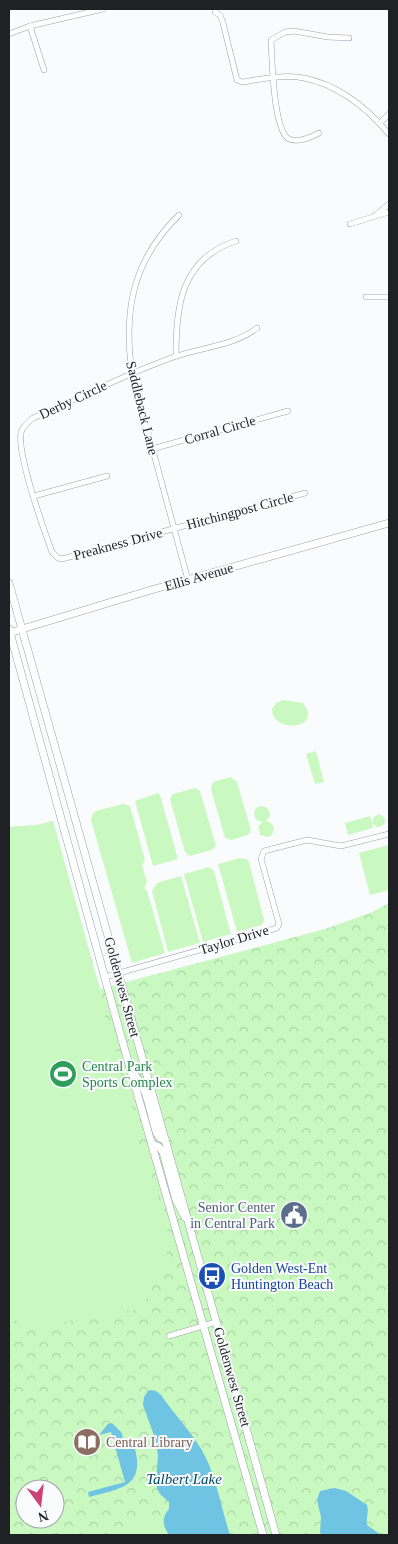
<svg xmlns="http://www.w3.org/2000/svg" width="398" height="1544" font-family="Georgia,serif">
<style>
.park{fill:url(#park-crowns);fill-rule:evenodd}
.garden{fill:#c9f9c0}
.water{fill:#6fc3e3}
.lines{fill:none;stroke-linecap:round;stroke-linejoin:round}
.street-casing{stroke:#9aa0aa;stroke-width:6}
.secondary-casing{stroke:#9aa0aa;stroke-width:8}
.street{stroke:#fff;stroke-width:5}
.secondary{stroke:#fff;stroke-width:7}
.labels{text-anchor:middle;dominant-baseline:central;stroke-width:4;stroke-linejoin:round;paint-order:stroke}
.street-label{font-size:14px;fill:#1f2125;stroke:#fafbfd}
.leisure-label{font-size:14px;fill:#27864d;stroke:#fafbfd;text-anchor:start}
.service-label{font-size:14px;fill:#4e5e75;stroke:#fafbfd;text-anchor:end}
.transit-label{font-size:14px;fill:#164399;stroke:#fafbfd;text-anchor:start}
.education-label{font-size:14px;fill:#785e54;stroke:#fafbfd;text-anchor:start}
.water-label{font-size:15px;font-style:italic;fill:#004c62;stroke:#fafbfd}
</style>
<defs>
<pattern id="park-crowns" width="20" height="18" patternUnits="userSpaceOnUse" patternTransform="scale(1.25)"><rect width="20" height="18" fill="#c9f9c0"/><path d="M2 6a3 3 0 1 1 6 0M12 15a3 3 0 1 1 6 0" fill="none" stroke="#acd5a5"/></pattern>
</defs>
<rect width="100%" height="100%" fill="#fafbfd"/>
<path class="park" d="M53,821l47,168 225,-60 45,-16 19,-10v632h-380v-708l28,-2zM25,1489h30v30h-30z"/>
<g class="garden">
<path d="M283,700l20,3c21,27 -31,31 -31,6l4,-6z"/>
<path d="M316,751l8,31 -9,2 -9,-30z"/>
<path d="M231,777l6,5 14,48 -3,5 -17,5 -6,-2 -14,-49 2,-7z"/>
<path d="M195,788l5,3 16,55 -4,4 -22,6 -5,-4 -15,-53 3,-5z"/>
<path d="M158,793l2,2 18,64 -25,7 -18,-65z"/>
<path d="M123,804l7,2 15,54 -3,5 5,17 -3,6 3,3 18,62 -33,10 -41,-143 2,-7 3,-2z"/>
<path d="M260,806c6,0 10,3 10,10l-4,5 6,3 2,4 -2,7 -4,2 -8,-2 -2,-8 4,-5 -5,-2 -3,-4 1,-7z"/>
<path d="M379,814c9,3 8,13 -2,13l-5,-4 1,5 -25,7 -3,-12 25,-7 2,7 2,-6z"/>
<path d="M53,821l48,176c3,27 13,43 19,68l-6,4 6,11 7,6 11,43 -2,7 6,22 6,4 23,81 -27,62 -6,4 -104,18 -12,-2 -13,-9v-489l28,-2z"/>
<path d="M389,845v45l-19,5 -11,-42z"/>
<path d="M240,858l7,1 2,3 15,58 -2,5 -25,7 -19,-68z"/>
<path d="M209,867l5,4 17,63 -28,8 -19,-68z"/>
<path d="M181,876l19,67 -32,9 -16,-61 5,-8z"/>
<path d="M150,1512l11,12 3,11h-37l-1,-2 10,-11z"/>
</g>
<g class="water">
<path d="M151,1390l5,1 5,4c14,21 34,40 45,63 11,24 16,52 24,77h-61c-6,-9 -8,-17 0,-26v-7l-9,-8 -3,-6 -1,-6 2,-27 -3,-17 -12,-33 1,-8 4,-6z"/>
<path d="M112,1423l9,9 5,16 8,-3c12,42 -12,43 -45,52l-1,-5 37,-10 -14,-50 -12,3 9,-11z"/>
<path d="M335,1488l11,3 21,14c2,7 -1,13 0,20l14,10h-58l-3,-2 1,-16 -4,-17 3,-9z"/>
</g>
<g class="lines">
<g class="street-casing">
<g id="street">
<path d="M215,9v3l5,3 3,8 14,57 5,2c20,-3 42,-8 62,-4 35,7 63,30 85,56"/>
<path d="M30,26l14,44"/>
<path d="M9,34l21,-8 73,-17"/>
<path d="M380,123l9,-9"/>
<path d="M319,133c-8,4 -20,10 -30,6 -16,-8 -17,-82 -18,-99l14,-8 9,-1 34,6 21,1"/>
<path d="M179,215c-46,45 -56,95 -47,158l56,207"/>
<path d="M376,215l13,-11"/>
<path d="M350,224l39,-12"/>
<path d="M366,297h23"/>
<path d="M257,328c-23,18 -55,19 -83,29 -49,17 -94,41 -141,61 -5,4 -11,9 -12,15 -4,21 23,97 31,119l6,6 4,1 243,-66"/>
<path d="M176,356c0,-51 5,-97 60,-115"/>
<path d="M152,449l136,-38"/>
<path d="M34,496l73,-20"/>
<path d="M105,977l172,-49 2,-4 -18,-65 3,-8 43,-11 34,6 48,-12"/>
<path d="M169,1336l47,-14"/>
</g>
</g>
<g class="secondary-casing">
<g id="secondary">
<path d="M9,583l267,952"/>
<path d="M9,629l113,411 141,495"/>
<path d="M9,633l142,-43 238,-67"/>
<path d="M133,1073c15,14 17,42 24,61l3,4 5,2"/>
<path d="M152,1144l7,3 4,5 13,48 9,17"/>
</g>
</g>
<use href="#street" class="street"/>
<use href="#secondary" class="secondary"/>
</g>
<defs>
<g id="stadium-disc" transform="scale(1.4375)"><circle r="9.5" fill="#2e9e5b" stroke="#fafbfd"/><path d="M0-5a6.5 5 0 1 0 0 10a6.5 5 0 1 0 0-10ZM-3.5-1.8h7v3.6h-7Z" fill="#fff"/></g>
<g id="civic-disc" transform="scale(1.4375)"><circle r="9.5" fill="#5c6f8a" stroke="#fafbfd"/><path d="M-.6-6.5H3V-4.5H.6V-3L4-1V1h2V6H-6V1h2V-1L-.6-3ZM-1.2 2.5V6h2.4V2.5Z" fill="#fff"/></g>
<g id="bus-disc" transform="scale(1.4375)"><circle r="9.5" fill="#1a4fb4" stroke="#fafbfd"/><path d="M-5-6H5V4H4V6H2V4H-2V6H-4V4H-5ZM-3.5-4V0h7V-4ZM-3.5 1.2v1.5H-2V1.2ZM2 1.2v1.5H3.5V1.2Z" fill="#fff"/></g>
<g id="library-disc" transform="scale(1.4375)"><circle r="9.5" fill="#8d6e63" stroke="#fafbfd"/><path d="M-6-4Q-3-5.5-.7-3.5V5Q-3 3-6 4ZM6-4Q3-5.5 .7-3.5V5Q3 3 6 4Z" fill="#fff"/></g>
</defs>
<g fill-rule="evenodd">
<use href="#stadium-disc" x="63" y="1074"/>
<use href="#civic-disc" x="294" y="1215"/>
<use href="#bus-disc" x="212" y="1276"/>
<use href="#library-disc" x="87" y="1442"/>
</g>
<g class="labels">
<g class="street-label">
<text transform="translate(73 400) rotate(-25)">Derby Circle</text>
<text transform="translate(142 408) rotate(76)">Saddleback Lane</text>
<text transform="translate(220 430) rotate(-16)">Corral Circle</text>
<text transform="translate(240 511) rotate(-15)">Hitchingpost Circle</text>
<text transform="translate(118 544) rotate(-15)">Preakness Drive</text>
<text transform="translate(199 577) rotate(-16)">Ellis Avenue</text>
<text transform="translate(234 940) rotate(-17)">Taylor Drive</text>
<text transform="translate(122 987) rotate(75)">Goldenwest Street</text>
<text transform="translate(232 1377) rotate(74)">Goldenwest Street</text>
</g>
<g class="leisure-label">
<text x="82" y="1066">Central Park<tspan x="82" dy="16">Sports Complex</tspan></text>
</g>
<g class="service-label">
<text x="275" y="1207">Senior Center<tspan x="275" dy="16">in Central Park</tspan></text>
</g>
<g class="transit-label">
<text x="231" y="1268">Golden West-Ent<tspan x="231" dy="16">Huntington Beach</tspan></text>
</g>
<g class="education-label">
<text x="106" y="1442">Central Library</text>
</g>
<g class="water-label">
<text x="184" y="1479">Talbert Lake</text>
</g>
</g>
<rect width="398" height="1544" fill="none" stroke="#1f2125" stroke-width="20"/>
<g transform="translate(40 1504) rotate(165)"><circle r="24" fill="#fafbfd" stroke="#a2a4a7"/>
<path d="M0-4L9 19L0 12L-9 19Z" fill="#cd4276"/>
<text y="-8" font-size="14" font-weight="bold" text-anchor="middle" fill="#1f2125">N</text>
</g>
</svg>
